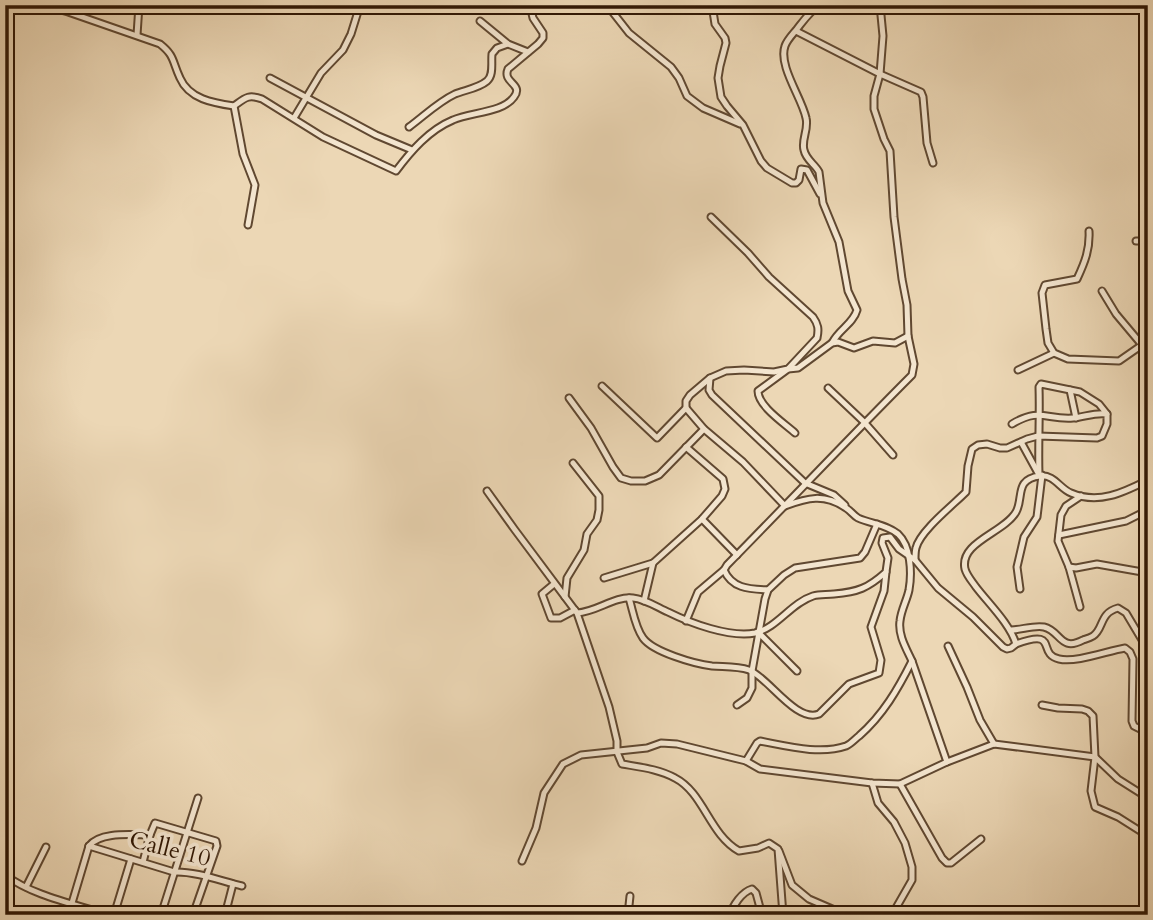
<svg xmlns="http://www.w3.org/2000/svg" width="1153" height="920" font-family="Cardo,serif">
<style>
.lines{fill:none;stroke-linecap:round;stroke-linejoin:round}
.street-casing{stroke:#604831;stroke-width:9}
.street{stroke:#f3e5cf;stroke-width:5}
.labels{text-anchor:middle;dominant-baseline:central;stroke-width:7;stroke-linejoin:round;paint-order:stroke}
.street-label{font-size:24px;fill:#311805;stroke:#f3e5cf}
</style>
<rect width="100%" height="100%" fill="#ecd7b5"/>
<filter id="stains"><feTurbulence type="fractalNoise" baseFrequency=".00286" numOctaves="4"/><feColorMatrix values="0 0 0 0 .2 0 0 0 0 .09 0 0 0 0 .02 0 0 0 .5 -.17"/></filter>
<radialGradient id="worn" r=".72"><stop offset=".6" stop-color="#630" stop-opacity="0"/><stop offset="1" stop-color="#630" stop-opacity=".3"/></radialGradient>
<g class="lines">
<g class="street-casing">
<g id="street">
<path d="M42,5l26,7 92,32c15,12 12,17 20,34 9,21 33,25 54,28 11,-8 14,-12 28,-7l61,38 73,34c15,-20 33,-41 57,-51 17,-8 50,-7 61,-23 10,-13 -12,-14 -6,-28l30,-25 5,-6v-5l-10,-15 -3,-13"/>
<path d="M607,5l22,28 42,34 8,11 8,18 16,12 37,16"/>
<path d="M712,5l3,19 10,14 1,5 -6,23 -2,12 3,19 6,9 16,19 18,36 6,7 25,15h4l3,-3 2,-11 6,1 13,24"/>
<path d="M820,5c-10,6 -16,15 -23,24 -4,5 -10,11 -12,17 -7,20 17,52 21,72 3,11 -5,22 -2,32 2,10 11,14 15,22l4,31 16,39 9,49 9,19c-4,14 -18,19 -25,33"/>
<path d="M480,21l28,23 20,8"/>
<path d="M796,31l84,43 41,18 2,5 4,46 6,20"/>
<path d="M137,35l2,-30"/>
<path d="M270,78l106,57 36,15"/>
<path d="M234,106l9,48 12,31 -7,40"/>
<path d="M294,118l27,-45 22,-23 8,-16 9,-29"/>
<path d="M409,127c15,-11 29,-25 46,-33 10,-4 24,-6 32,-13 7,-6 4,-18 5,-27l5,-6 11,-4"/>
<path d="M1089,231c1,18 -4,31 -12,48l-32,6 -3,8 4,36 2,14 6,10 14,6 51,2 23,-16 6,1"/>
<path d="M1136,241h12"/>
<path d="M1102,291l14,23 26,31"/>
<path d="M1018,370l36,-17"/>
<path d="M710,378l-1,12 3,5 93,88 29,12 11,10"/>
<path d="M602,386l55,52 29,-30v-7l4,-6 20,-17 16,-7 18,-1 30,2 14,-3 29,-31c2,-9 1,-14 -4,-21l-44,-40 -21,-24 -37,-36"/>
<path d="M828,388l36,34 29,33"/>
<path d="M1070,390l6,28"/>
<path d="M569,398l22,30 22,39 8,11 10,3h14l14,-6 45,-46"/>
<path d="M686,408l18,21 39,33 42,44c22,-8 39,-13 61,2 5,3 7,7 12,10 13,6 28,6 40,16 13,12 14,39 11,56 -2,10 -8,20 -9,31 -2,14 6,27 12,40 -14,28 -29,54 -53,75 -4,3 -8,8 -13,10 -26,9 -59,0 -86,-5l-3,2 -11,18"/>
<path d="M795,433c-11,-10 -37,-27 -37,-42l30,-22 10,-1 34,-25 6,-1 16,6 19,-7 22,2 13,-7"/>
<path d="M1021,442l17,31"/>
<path d="M1041,476l-2,-2c-1,-29 1,-58 0,-87l2,-3 39,8 19,12 8,10"/>
<path d="M487,491l28,39 62,83 32,94 8,34v11l5,12c17,3 37,5 53,14 29,15 34,56 64,73l19,-3 11,-5 9,6 5,66"/>
<path d="M702,519l35,36"/>
<path d="M1059,535l67,-14 22,-11"/>
<path d="M915,560c0,-3 0,-9 1,-12 4,-17 37,-43 50,-56l2,-26 4,-17 6,-4 9,-1 13,4h7l20,-9 11,-3 59,2 5,-2 5,-12v-10c-12,-2 -22,3 -34,4 -27,2 -33,-11 -61,6"/>
<path d="M1069,567l7,1 21,-4 51,9"/>
<path d="M724,570c8,19 26,19 44,20"/>
<path d="M604,578l49,-15"/>
<path d="M554,584l-12,10 9,24h9l15,-8"/>
<path d="M1020,589l-3,-22 7,-30 13,-20 5,-42"/>
<path d="M565,597l2,-19 17,-28 3,-16 10,-14 2,-10v-14l-26,-33"/>
<path d="M629,598c4,13 6,29 14,40 10,14 52,26 69,28 12,1 25,0 37,4 19,7 47,53 70,44l30,-30 30,-11 2,-13 -10,-33 13,-36 2,-19"/>
<path d="M644,601l9,-38 49,-44 20,-23 3,-7 -2,-10 -37,-32"/>
<path d="M1080,607l-11,-40 -11,-26 3,-26 5,-9 15,-10"/>
<path d="M577,613c20,-1 37,-17 56,-15 12,1 24,9 35,14 22,11 62,26 87,21 22,-5 36,-30 58,-37 7,-2 14,-1 21,-2 24,-2 34,-6 52,-22l2,-14 -6,-15 1,-5 7,-1 9,12 16,11 23,28 35,29 30,30 4,2 4,-1 5,-4c-6,-20 -27,-40 -40,-57 -4,-6 -9,-11 -11,-18 -6,-27 39,-36 51,-57 8,-14 -2,-33 24,-36 14,-2 20,13 31,17 28,12 53,-1 77,-13"/>
<path d="M686,621l12,-29 26,-22 3,-5c62,-63 123,-128 185,-190l2,-11 -6,-28 -1,-31 -5,-26 -8,-62 -4,-66 -6,-12 -10,-30v-13l6,-22 3,-38 -3,-31"/>
<path d="M1011,630c10,0 23,-5 33,-3 17,4 16,25 39,13 3,-1 7,-2 10,-4 11,-7 6,-23 25,-28l8,5 22,37"/>
<path d="M758,632l39,39"/>
<path d="M1016,644c44,-16 20,10 43,15 17,4 48,-8 66,-11l5,4 3,7 -1,62 2,5 14,7"/>
<path d="M948,646l19,41 13,33 14,24"/>
<path d="M912,661l35,101"/>
<path d="M737,705l10,-7 5,-10v-17l13,-72 3,-9 16,-15 11,-7 65,-10 5,-6 12,-28"/>
<path d="M1042,705l16,3 24,1 6,2 5,5 2,41 -4,34 4,16 23,10 30,19"/>
<path d="M872,783l6,20 16,19 11,21 7,24v13l-20,35"/>
<path d="M900,784l42,74 5,5h4l30,-24"/>
<path d="M89,846l85,26c21,-1 47,9 68,14"/>
<path d="M89,846c11,-15 44,-11 61,-11"/>
<path d="M779,851l13,34 17,14 37,16"/>
<path d="M522,861l14,-33 8,-35 19,-29 18,-9 66,-7 14,-5 16,1 69,17 14,8 112,14 28,1 47,-22 47,-18 101,13 23,22 30,19"/>
<path d="M143,862l7,-27 5,-12 61,18 1,5 -24,69"/>
<path d="M5,875c28,21 70,29 103,40"/>
<path d="M26,887l20,-40"/>
<path d="M72,903l17,-57"/>
<path d="M162,911l16,4"/>
<path d="M114,915l17,-56"/>
<path d="M161,915l37,-117"/>
<path d="M225,915l8,-31"/>
<path d="M628,915l2,-19"/>
<path d="M730,915c3,-10 12,-23 22,-26l4,4 6,22"/>
</g>
</g>
<use href="#street" class="street"/>
</g>
<g class="labels">
<g class="street-label">
<text transform="translate(170 849) rotate(14)">Calle 10</text>
</g>
</g>
<rect width="1153" height="920" fill="none" stroke="#ecd7b5" stroke-width="28"/>
<rect x="7" y="7" width="1139" height="906" fill="none" stroke="#311805" stroke-width="3.5"/>
<rect x="14" y="14" width="1125" height="892" fill="none" stroke="#311805" stroke-width="2"/>
<rect width="100%" height="100%" filter="url(#stains)"/>
<rect width="100%" height="100%" fill="url(#worn)"/>
</svg>
